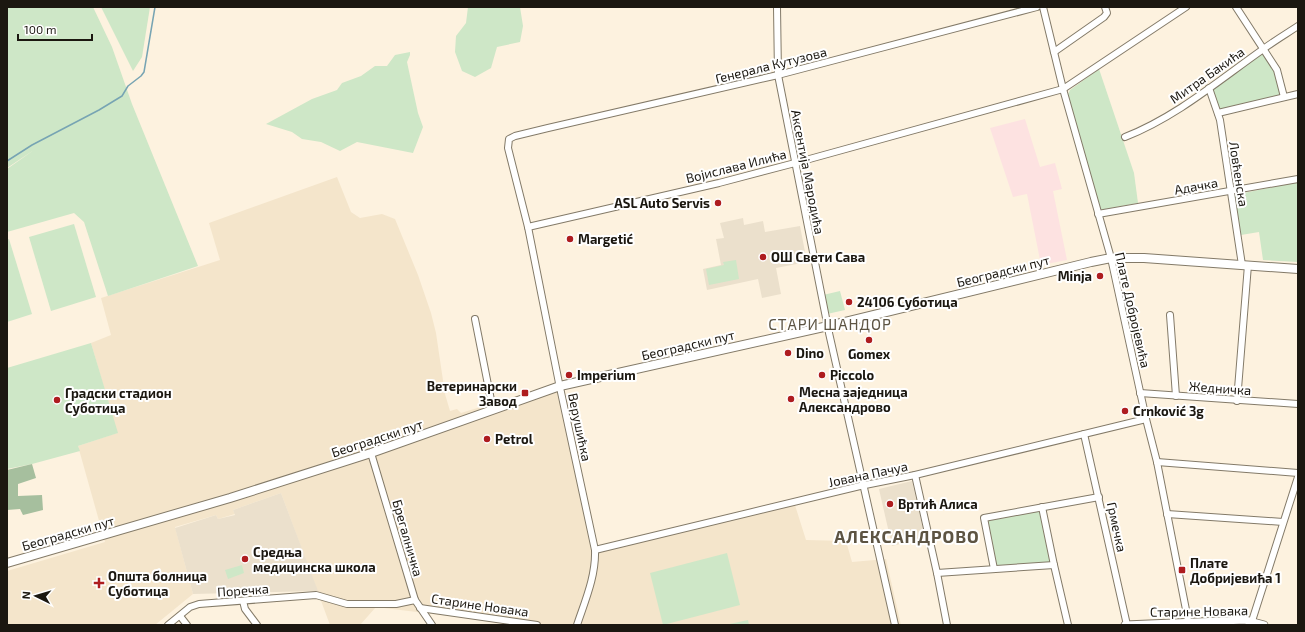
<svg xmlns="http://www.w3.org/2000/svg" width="1305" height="632" font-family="'Exo 2',sans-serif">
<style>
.built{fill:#f4e5cb}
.industrial{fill:#fde2e1}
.education{fill:#ebe0cc}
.green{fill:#cee7c7}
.forest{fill:#a6bf9e}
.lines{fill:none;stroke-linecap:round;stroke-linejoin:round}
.stream{stroke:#77a4b3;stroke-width:1.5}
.minor-casing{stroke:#837a68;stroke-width:8}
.tertiary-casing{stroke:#837a68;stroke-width:9}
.secondary-casing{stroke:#837a68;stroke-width:10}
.minor{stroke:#fff;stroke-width:6}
.tertiary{stroke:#fff;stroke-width:7}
.secondary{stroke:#fff;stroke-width:8}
.poi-dot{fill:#ae1c1f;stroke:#fff;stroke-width:1.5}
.labels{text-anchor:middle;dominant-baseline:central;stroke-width:4;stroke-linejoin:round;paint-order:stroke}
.street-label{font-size:13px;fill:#1b1710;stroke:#fff}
.poi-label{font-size:13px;font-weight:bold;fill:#1b1710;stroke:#fff;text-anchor:start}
.quarter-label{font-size:15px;letter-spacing:1px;fill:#5d5443;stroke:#fff}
.district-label{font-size:17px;font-weight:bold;letter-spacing:1px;fill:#5d5443;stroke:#fff}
</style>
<rect width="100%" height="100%" fill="#fdf2df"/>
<path class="built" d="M337,177l14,35 9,6 22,-4 13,5 23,56 13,38 5,20 9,61 5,17 7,-2 4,4 98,-30 36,167 199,-48 12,38 40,1 6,21 34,-3 15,66h-379l-146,-18 -16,18h-30l-49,-132 -48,17 2,4 -17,5 -2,-4 -41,12 18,67 -38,31h-148v-54l98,-29 -27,-96 39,-13 -26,-90 20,-8 -10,-37 119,-38 -11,-37z"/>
<path class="industrial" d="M1025,119l15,48 15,-4 7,26 -9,2 14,69 -26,5 -14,-71 -14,3 -23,-69z"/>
<g class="education">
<path d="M743,218l1,7 19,-4 2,11 35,-6 7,36 -31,6 5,26 -19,4 -4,-19 -51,11 -4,-21 18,-4 -5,-26 8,-1 -4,-15z"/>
<path d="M912,481l13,57 -33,8 -13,-57z"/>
<path d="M281,493l37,98 -125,3 -18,-66 41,-13 2,4 17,-4 -2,-5z"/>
</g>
<g class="green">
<path d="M7,7h86l19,40 20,57 66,162 -90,30 -24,-74 -10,-9 -67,19v-63l27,-19 -27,18z"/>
<path d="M101,7h49l-8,50 -9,14z"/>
<path d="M468,7h52l3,19 -3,16 -23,5 -6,21 -16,9 -13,-6 -7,-19 1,-16 10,-13z"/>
<path d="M410,52v3l-3,7 11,51 5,14 -10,26 -56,-11 -17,9 -19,-9 -19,-3 -10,-7 -26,-8 46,-25 25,-9 5,-7 19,-7 14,-10h12l8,-11z"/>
<path d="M1264,53l11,17 6,26 -61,14 -9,-21z"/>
<path d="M1099,69l35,104 4,30 -38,7 -33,-114 3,-6z"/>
<path d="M1298,182v80l-35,-2 -4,-28 -18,3 -7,-40z"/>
<path d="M74,224l22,73 -45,14 -22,-74z"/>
<path d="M9,239l23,75 -25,8v-82z"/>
<path d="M736,260l3,19 -30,6 -3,-16 18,-4 -1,-3z"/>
<path d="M840,291l5,19 -18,4 -4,-19z"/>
<path d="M91,343l27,90 -40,13 2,5 -48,13 -25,5v-101z"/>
<path d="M1041,510l10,52 -55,4 -9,-45z"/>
<path d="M727,553l13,52 -77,20 -13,-52z"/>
<path d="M242,565l2,8 -16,6 -3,-9z"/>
<path d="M748,620l1,5h-24z"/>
</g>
<path class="forest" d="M32,464l4,14 -18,6v12l24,-1 1,15 -20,5 -3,-6 -13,1v-40z"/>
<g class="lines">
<path class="stream" d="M7,161l25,-16 67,-35 23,-14 6,-10 13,-10 3,-4 11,-65"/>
<g class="minor-casing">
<g id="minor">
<path d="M777,7l1,68 51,258 66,292"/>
<path d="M1043,7l20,82 48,169 35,161 11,43 32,163"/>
<path d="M1236,7l41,63 7,27"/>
<path d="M1054,52l50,-35 3,-4 -2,-6"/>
<path d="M1209,88l11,32 22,145"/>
<path d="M1218,113l80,-19"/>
<path d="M1125,137c51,-20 93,-56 137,-87 12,-9 24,-16 36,-24"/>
<path d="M1098,214l200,-35"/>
<path d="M528,227l191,-44 76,-20 268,-74 123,-82"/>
<path d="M1170,315l6,81"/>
<path d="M475,319l18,91"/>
<path d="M1140,393l158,11"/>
<path d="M1237,401l11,-136"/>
<path d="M1084,434l43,191"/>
<path d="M371,453l44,147 17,25"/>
<path d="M1157,462l141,11"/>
<path d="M915,475l22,98 10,52"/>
<path d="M1042,507l12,58 14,60"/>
<path d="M1167,514l116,8"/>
<path d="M595,550l265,-64 55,-11 231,-56"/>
<path d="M994,569l-10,-51 115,-21"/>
<path d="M937,573l117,-8"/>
<path d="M243,601l2,8 12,16"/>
<path d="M420,608l117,17"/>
<path d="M180,616l7,9"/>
<path d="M1252,621l46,-144"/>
<path d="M168,625l22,-18 9,-3 117,-9 31,9h49l19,-4"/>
<path d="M577,625c8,-24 19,-49 18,-75l-36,-167 -31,-156 -20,-79 1,-9 6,-3 33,-8 230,-53 259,-68"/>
</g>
</g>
<g class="tertiary-casing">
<path id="tertiary" d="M1125,625l120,-5 19,5"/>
</g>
<g class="secondary-casing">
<path id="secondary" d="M7,563l223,-65 141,-45 189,-67 277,-62 254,-62 20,-4h33l154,11"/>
</g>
<use href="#minor" class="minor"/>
<use href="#tertiary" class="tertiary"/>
<use href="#secondary" class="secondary"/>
</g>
<g class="poi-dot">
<circle cx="718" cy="203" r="4"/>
<circle cx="570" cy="239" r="4"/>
<circle cx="763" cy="257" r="4"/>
<circle cx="1100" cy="276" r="4"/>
<circle cx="849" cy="302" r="4"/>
<circle cx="869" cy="340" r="4"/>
<circle cx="788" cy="353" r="4"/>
<circle cx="569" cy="375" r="4"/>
<circle cx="822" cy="375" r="4"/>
<rect x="521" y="389" width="8" height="8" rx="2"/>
<circle cx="791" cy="399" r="4"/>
<circle cx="57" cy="400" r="4"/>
<circle cx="1125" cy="411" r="4"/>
<circle cx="487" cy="439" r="4"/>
<circle cx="890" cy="504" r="4"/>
<circle cx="245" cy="559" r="4"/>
<rect x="1178" y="566" width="8" height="8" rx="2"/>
<path d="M97 577h4v4h4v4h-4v4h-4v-4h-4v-4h4z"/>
</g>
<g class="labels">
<g class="street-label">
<text transform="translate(771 65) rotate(-14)">Генерала Кутузова</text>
<text transform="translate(1207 75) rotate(-35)">Митра Бакића</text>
<text transform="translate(736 166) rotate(-14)">Војислава Илића</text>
<text transform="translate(808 172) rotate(79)">Аксентија Мародића</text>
<text transform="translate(1239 174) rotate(81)">Ловћенска</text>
<text transform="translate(1196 186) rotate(-10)">Адачка</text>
<text transform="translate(1003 271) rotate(-14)">Београдски пут</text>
<text transform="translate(1133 310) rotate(77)">Плате Добројевића</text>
<text transform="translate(688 345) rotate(-13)">Београдски пут</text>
<text transform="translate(1220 388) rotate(4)">Жедничка</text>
<text transform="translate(580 427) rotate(78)">Верушићка</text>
<text transform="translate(377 438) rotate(-18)">Београдски пут</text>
<text transform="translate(868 474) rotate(-12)">Јована Пачуа</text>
<text transform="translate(1117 527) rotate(78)">Грмечка</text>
<text transform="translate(68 533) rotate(-16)">Београдски пут</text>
<text transform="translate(408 538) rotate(74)">Брегалничка</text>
<text transform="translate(243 590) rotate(-4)">Поречка</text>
<text transform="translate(480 605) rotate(8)">Старине Новака</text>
<text transform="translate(1199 611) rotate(-1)">Старине Новака</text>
</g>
<g class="poi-label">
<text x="710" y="203" text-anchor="end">ASL Auto Servis</text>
<text x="578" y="239">Margetić</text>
<text x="771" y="257">ОШ Свети Сава</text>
<text x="1092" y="276" text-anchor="end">Minja</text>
<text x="857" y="302">24106 Суботица</text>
<text x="796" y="353">Dino</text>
<text x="869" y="354" text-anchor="middle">Gomex</text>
<text x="577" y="375">Imperium</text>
<text x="830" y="375">Piccolo</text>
<text x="517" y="386" text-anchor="end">Ветеринарски<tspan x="517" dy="15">Завод</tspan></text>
<text x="799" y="392">Месна заједница<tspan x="799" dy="15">Александрово</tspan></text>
<text x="65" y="393">Градски стадион<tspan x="65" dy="15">Суботица</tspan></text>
<text x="1133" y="411">Crnković 3g</text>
<text x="495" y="439">Petrol</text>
<text x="898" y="504">Вртић Алиса</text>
<text x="253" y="552">Средња<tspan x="253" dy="15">медицинска школа</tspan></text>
<text x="1190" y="563">Плате<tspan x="1190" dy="15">Добријевића 1</tspan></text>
<text x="108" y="576">Општа болница<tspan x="108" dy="15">Суботица</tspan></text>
</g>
<g class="quarter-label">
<text x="830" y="324">СТАРИ ШАНДОР</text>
</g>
<g class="district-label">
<text x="907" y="536">АЛЕКСАНДРОВО</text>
</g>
</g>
<rect width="1305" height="632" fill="none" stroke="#1b1710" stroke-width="16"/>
<g transform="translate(36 596) rotate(275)" stroke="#ffffff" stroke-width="3" paint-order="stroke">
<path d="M0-3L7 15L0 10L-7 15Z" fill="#1b1710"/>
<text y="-6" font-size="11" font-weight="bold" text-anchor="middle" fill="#1b1710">N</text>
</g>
<path d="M18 34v6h74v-6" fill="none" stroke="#1b1710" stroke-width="2"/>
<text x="24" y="34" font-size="12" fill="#1b1710" stroke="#ffffff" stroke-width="3" paint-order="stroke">100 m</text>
</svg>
